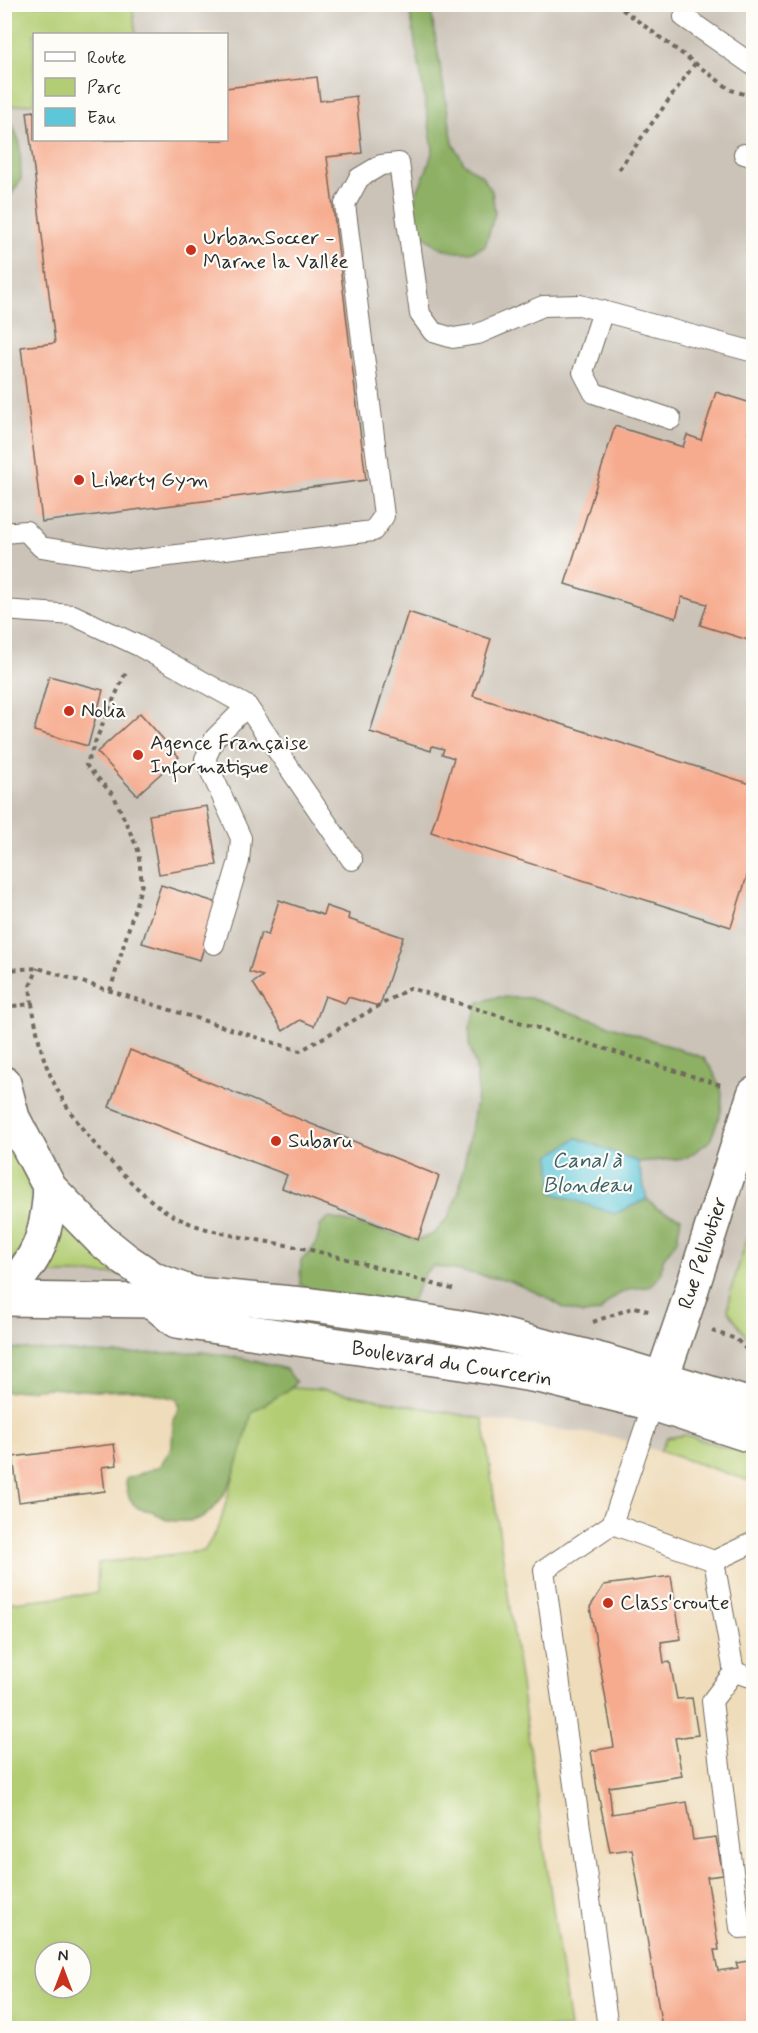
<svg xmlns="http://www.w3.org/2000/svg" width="758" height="2033" font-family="Mynerve,sans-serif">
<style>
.industrial{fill:#cbc3b8;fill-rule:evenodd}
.green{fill:#b2cd73;stroke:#6e7c4f;stroke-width:1.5;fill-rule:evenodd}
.forest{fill:#8db065;stroke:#5c6e48;stroke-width:1.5}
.water{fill:#5dc6d8;stroke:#447882;stroke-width:1.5}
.building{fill:#f6ab8e}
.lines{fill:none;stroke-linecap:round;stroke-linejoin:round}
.lane-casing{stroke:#70695d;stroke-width:22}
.street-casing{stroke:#70695d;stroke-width:36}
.secondary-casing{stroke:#70695d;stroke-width:36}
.path{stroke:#70695d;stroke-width:4;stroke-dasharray:4.5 4.5;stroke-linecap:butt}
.lane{stroke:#fff;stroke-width:20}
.street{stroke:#fff;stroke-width:33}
.secondary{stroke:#fff;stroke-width:33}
.poi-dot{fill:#c8321e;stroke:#fdfcf7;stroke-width:2}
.labels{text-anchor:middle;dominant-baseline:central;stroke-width:4.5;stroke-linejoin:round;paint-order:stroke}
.poi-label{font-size:21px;fill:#2b2b2b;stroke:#fdfcf7;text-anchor:start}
.street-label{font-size:21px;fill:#2b2b2b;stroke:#fdfcf7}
.water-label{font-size:22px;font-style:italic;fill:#3c6168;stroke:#fdfcf7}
</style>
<rect width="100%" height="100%" fill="#fdfcf7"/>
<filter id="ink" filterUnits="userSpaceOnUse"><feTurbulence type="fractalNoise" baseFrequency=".0167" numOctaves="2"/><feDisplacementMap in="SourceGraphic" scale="12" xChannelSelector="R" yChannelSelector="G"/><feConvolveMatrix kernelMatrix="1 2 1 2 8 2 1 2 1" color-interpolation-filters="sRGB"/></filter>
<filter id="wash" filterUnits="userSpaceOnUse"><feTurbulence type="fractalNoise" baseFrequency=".008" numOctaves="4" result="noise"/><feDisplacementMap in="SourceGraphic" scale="24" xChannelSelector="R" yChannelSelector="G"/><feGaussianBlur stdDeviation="1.35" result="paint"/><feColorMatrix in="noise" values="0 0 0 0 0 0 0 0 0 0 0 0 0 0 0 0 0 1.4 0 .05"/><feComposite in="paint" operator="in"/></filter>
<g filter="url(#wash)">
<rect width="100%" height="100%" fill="#efdcba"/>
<path class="industrial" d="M5,5h748v1477l-139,-45 -131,-18 -157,-29 -289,-22 -32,3zM34,34h192v106h-192z"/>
<g class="green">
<path d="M4,5h128l4,29h-102v69l-29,4z"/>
<path d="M4,1125l22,50 6,21v14l-9,39 -19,20z"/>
<path d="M753,1220v126l-25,-36 3,-20z"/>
<path d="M61,1225l61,49h-77l11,-26z"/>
<path d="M291,1388l35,2 157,29 87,609h-565l-1,-425 93,-10 1,-30 106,-12 15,-24 33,-115zM45,1952h36v36h-36z"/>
<path d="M685,1435l68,21v26l-93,-31 7,-13z"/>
</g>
<g class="forest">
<path d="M409,5h21l23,138 11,20 18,13 10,15 3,22 -10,33c-5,2 -12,6 -17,6 -27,3 -56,-18 -55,-45 1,-13 9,-24 13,-36 3,-7 5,-15 7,-22z"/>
<path d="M5,113l8,13 7,17 1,36 -16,26z"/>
<path d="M497,997l33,1 174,60 9,13 9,22 -1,19 -11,29 -24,17 -48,4 -61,-24 37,76 33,-15 11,10 23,9 -4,22 -14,19 -3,17 -11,11c-22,0 -37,8 -49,25l-17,2 -19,-6 -18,-11 -36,-16 -76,-15 -9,7 -13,27 -13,2 -79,-10 -20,-7 1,-25c13,-9 17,-18 19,-34l9,-8 15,3 74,19 15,-6 16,-17 10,-26 19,-99 -2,-26 -7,-22 1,-17 9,-25z"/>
<path d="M4,1348l110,6 89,-2 39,6 44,11 10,13 -5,6 -39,24c-9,32 -19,90 -52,106 -8,4 -24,4 -32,2 -6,-1 -11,-6 -16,-9 -4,-1 -10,-1 -14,-3 -10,-7 -12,-18 -12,-29l34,-13 12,-19 1,-27 7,-13 -3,-8 -38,-9 -43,1 -46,-3 -45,4z"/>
</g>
<path class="water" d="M577,1138l61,24 9,37 -33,15 -61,-21 -3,-37z"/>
<g id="blocks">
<g class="building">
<path d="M317,77l3,24 36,-5 6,57 -35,4 39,323 -324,42 -21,-175 34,-4 -28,-231 7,-1v29h192v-52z"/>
<path d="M716,392l38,12v12l-6,16 6,2v208l-54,-17 7,-21 -25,-7 -6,21 -111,-34 50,-158 68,21 4,-12 14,5z"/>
<path d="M408,612l83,27 -18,57 281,89v69l-23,73 -300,-95 23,-74 -12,-4 2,-5 -12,-3 -1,5 -61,-19z"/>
<path d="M49,676l54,14 -15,56 -54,-15z"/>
<path d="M140,713l39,44 -42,38 -40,-43z"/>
<path d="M207,806l10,59 -58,9 -10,-59z"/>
<path d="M161,885l57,18 -18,57 -58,-17z"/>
<path d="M279,900l44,15 3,-9 23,8 -1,5 55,18 -23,68h-5l-27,-8 -3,6 -20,-7 -11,30 -14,-6 -17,11 -30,-48 10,-7 -14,-4 12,-39 7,2z"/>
<path d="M130,1050l309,126 -21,64 -136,-52 5,-13 -178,-68z"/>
<path d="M114,1444l3,21 -15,2 3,24 -86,11 -6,-45z"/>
<path d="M671,1576l10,63 -20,3 3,21 6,-1 7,37 15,-1 6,37 -23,3 7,38 -73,11 3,27 75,-12 6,38 23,-3 7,38 -16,2 12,73h-5l4,21 20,-3 -2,-5 18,-3v68l-92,-1 -30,-178 -22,3 -13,-64 -6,-37 23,-4 -24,-140 14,-22z"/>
</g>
</g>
</g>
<g filter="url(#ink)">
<use href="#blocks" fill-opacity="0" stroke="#70695d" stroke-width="1.5"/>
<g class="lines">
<g class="lane-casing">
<g id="lane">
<path d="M689,4l-5,13 70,49"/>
<path d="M744,154l10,3"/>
<path d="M603,311l-20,61 11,21 77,26"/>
<path d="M4,533l22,-2 15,16 87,14 245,-30 11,-15 -39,-312 14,-26 22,-13 18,-2 21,151 13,18 20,6 25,-4 65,-28 37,-1 174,47"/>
<path d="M4,610l69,5 66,31 108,60 105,154"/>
<path d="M214,944l25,-83 2,-23 -36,-79 10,-21 32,-32"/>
<path d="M612,1524l102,37 20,111 -22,29 28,227 14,-1"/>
<path d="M714,1561l40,-19"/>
<path d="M734,1672l20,6"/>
<path d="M608,2028l-64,-458 68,-46 41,-120"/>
</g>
</g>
<g class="street-casing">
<path id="street" d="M653,1404l33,-96 68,-214"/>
</g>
<g class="secondary-casing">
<g id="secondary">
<path d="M4,1083l9,35 37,70 51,52 25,20 28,19 40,15"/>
<path d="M4,1293c35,-33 43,-58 46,-105"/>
<path d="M4,1299l148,2 44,-7 117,11 100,14 76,13 116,29 149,45"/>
<path d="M152,1301l24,20 292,43 75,13 110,27 101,33"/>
</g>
</g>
<g class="path">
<path d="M615,4l116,86 23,7"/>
<path d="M619,169l77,-107"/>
<path d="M4,970l34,-2 262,83 110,-63 314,98"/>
<path d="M110,991l32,-107 -4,-34 -24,-54 -28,-31 19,-47 22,-48"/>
<path d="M32,1004l-2,-18 8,-18"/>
<path d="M4,1007l28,-3c3,15 5,30 9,44 12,49 51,97 87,131 16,16 33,32 54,41 37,17 92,21 133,31 47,11 93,26 140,39"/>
<path d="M593,1322l42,-15 16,5"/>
<path d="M712,1331l24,8 18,18"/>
</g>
<use href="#lane" class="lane"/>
<use href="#street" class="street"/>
<use href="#secondary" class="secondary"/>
</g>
</g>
<g class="poi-dot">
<circle cx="191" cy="250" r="6"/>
<circle cx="79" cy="480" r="6"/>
<circle cx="69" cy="711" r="6"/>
<circle cx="138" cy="755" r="6"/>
<circle cx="276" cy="1141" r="6"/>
<circle cx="608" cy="1603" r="6"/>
</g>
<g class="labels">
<g class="poi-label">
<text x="203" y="238">UrbanSoccer -<tspan x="203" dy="24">Marne la Vallée</tspan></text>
<text x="91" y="480">Liberty Gym</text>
<text x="81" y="711">Nolia</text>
<text x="150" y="743">Agence Française<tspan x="150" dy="24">Informatique</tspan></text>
<text x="288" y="1141">Subaru</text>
<text x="620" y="1603">Class'croute</text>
</g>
<g class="street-label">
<text transform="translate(703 1253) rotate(-72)">Rue Pelloutier</text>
<text transform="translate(452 1364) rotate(9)">Boulevard du Courcerin</text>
</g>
<g class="water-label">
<text x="587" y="1161">Canal à<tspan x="587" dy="25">Blondeau</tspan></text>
</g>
</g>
<rect width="758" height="2033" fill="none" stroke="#fdfcf7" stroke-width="24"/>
<rect x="33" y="33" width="195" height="108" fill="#fdfcf7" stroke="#a9a8a5" stroke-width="1.5"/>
<rect x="45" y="52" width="30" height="9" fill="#ffffff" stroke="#a9a8a5" stroke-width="1.5"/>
<text x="87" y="63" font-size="18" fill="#2b2b2b">Route</text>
<rect x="45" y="78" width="30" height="18" fill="#b2cd73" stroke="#a9a8a5" stroke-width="1.5"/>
<text x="87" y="93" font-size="18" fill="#2b2b2b">Parc</text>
<rect x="45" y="108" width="30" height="18" fill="#5dc6d8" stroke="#a9a8a5" stroke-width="1.5"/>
<text x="87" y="123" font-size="18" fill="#2b2b2b">Eau</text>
<g transform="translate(63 1970)"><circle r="28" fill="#fdfcf7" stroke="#a9a8a5" stroke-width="1.5"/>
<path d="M0-4.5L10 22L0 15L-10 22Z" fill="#c8321e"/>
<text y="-9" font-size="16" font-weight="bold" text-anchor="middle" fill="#2b2b2b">N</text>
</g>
</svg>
